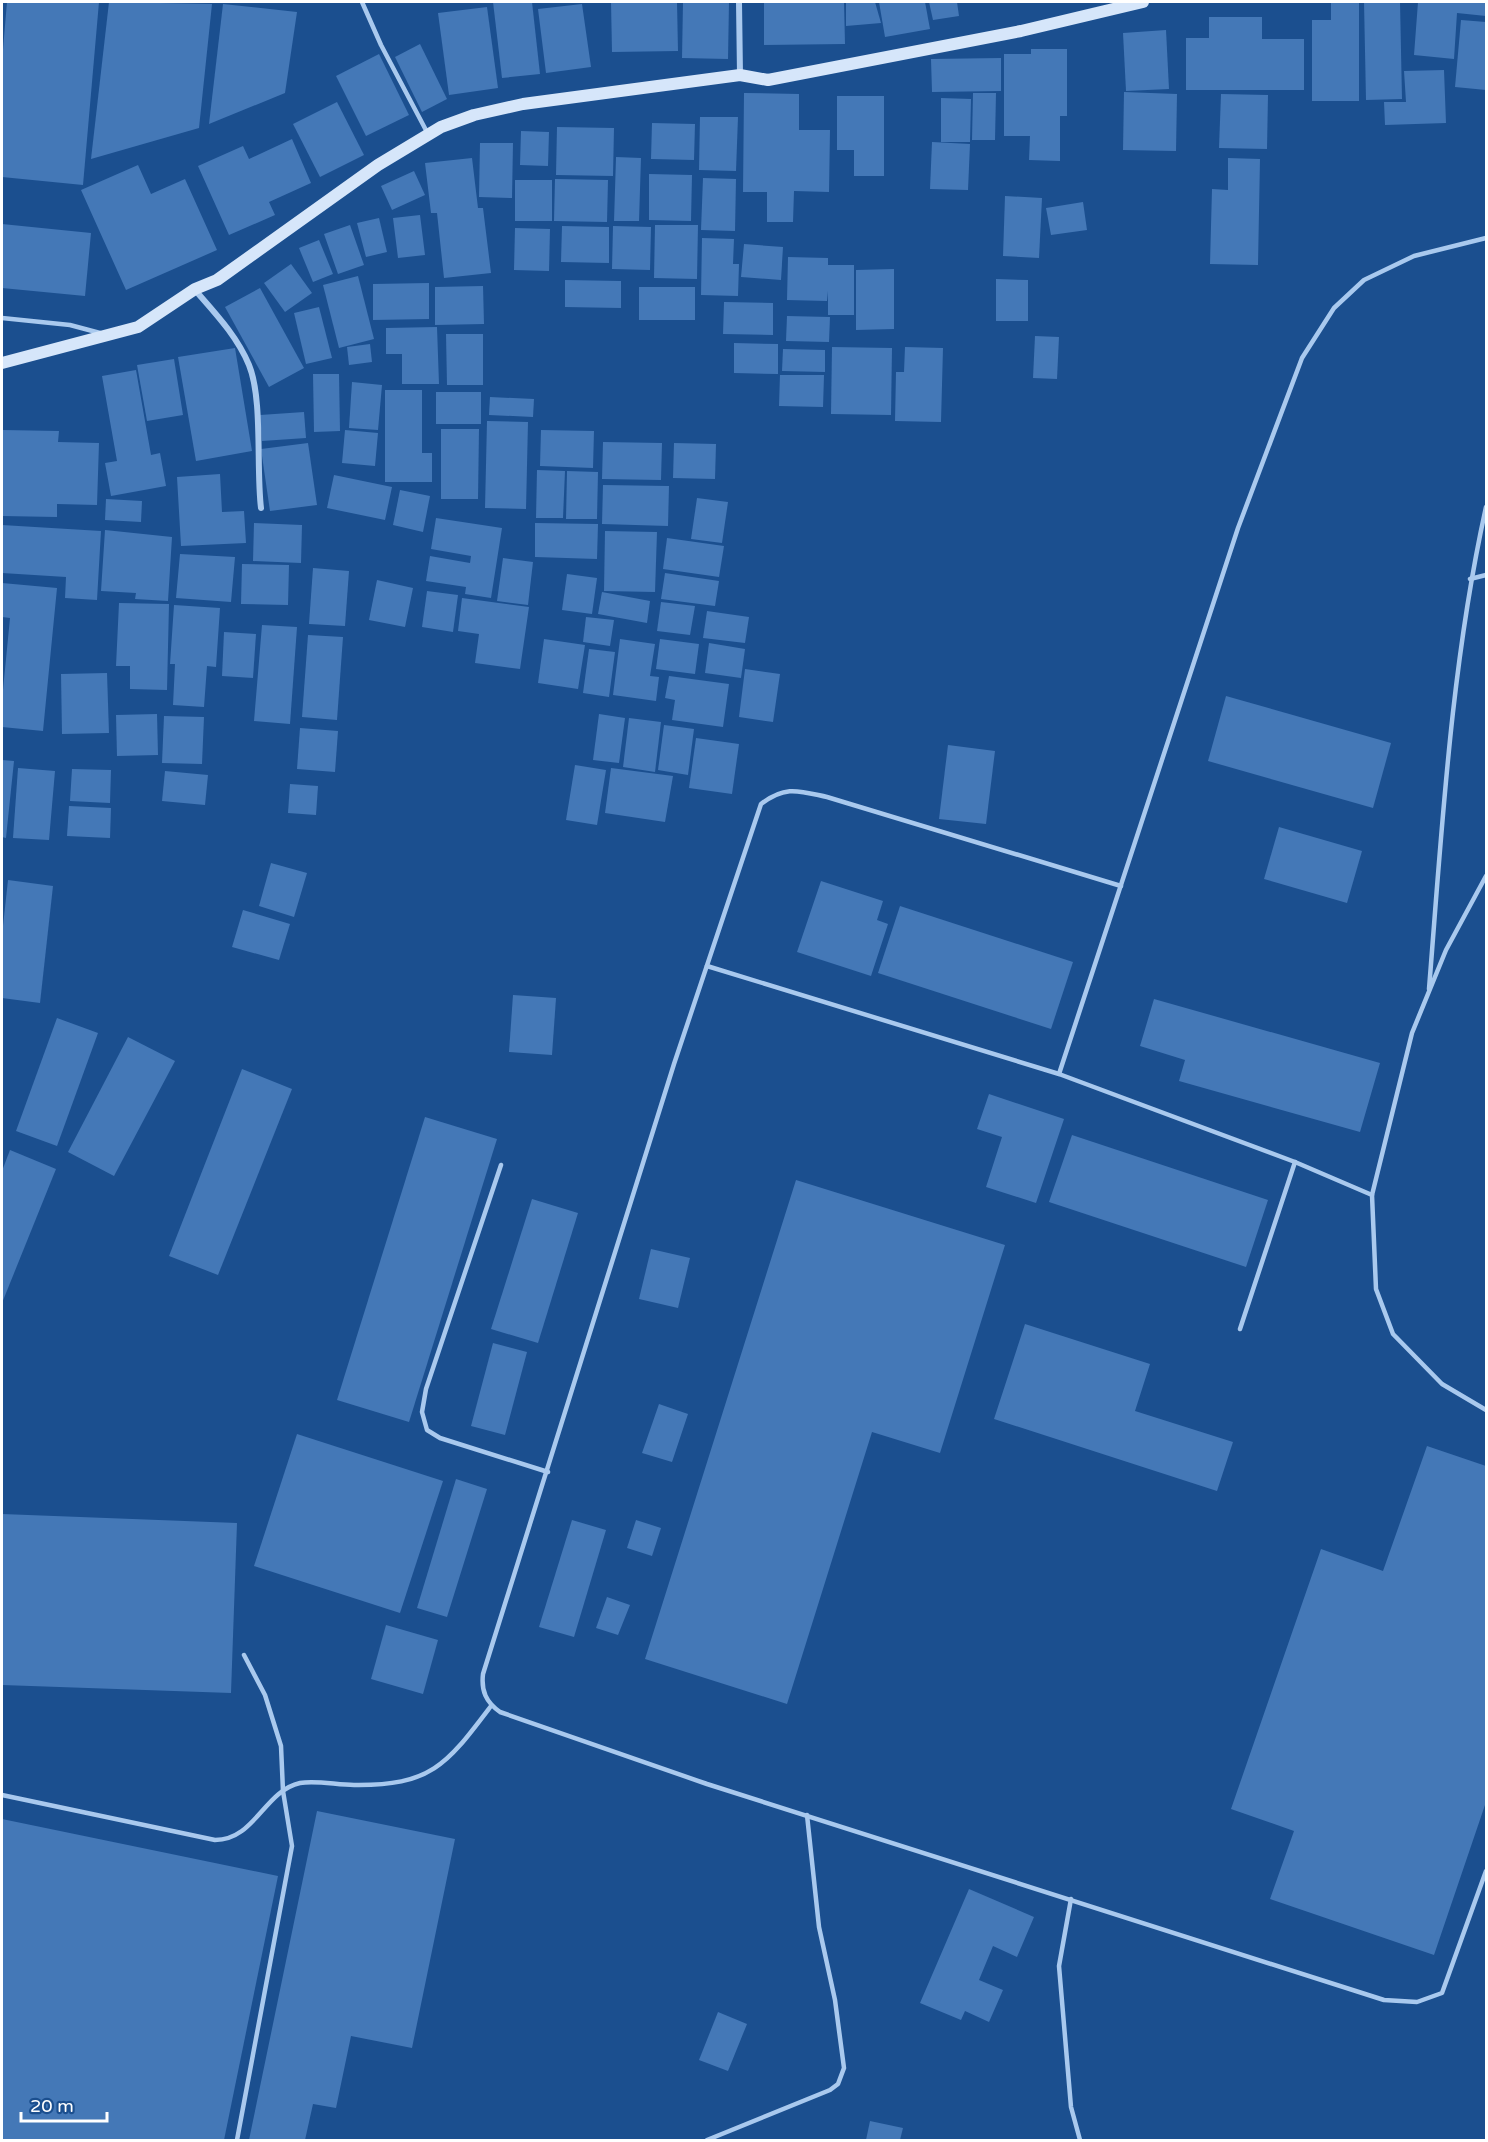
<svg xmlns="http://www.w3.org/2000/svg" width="1488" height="2142" font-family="'Varela Round',sans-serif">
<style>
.building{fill:#4478b7}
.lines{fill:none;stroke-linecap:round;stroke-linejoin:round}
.lane{stroke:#a9c9ee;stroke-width:4.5}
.street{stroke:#a9c9ee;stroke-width:6}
.secondary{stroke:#d6e6fa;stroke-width:12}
</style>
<rect width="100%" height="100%" fill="#1b4f8f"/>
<g class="building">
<path d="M7,2h92l-16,183 -81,-8v-116z"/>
<path d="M109,2l103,2 -13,124 -108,31z"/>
<path d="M493,2h39l8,72 -38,4z"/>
<path d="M611,2h66l1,49 -66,1z"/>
<path d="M683,2h46l-1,57 -46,-1z"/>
<path d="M764,2h80l1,42 -81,1z"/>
<path d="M846,2h29l6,21 -35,3z"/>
<path d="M879,2h46l5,27 -45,8z"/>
<path d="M929,2h28l2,14 -26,4z"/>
<path d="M1331,2h28v99h-47v-81h19z"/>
<path d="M1364,2h36l2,97 -36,1z"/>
<path d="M1418,2h68v14l-29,-3 -3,46 -40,-4z"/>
<path d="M223,4l74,8 -12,81 -76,31z"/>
<path d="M582,4l9,63 -45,6 -8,-64z"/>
<path d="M487,7l11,81 -49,7 -11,-82z"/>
<path d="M1209,17h53v22h42v51h-118v-52h23z"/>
<path d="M1461,20l25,2v68l-31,-3z"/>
<path d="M1166,30l3,59 -43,2 -3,-58z"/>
<path d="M420,44l27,55 -25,13 -27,-55z"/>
<path d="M1031,49h36v67h-7v45l-31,-1 1,-24h-26v-82h27z"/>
<path d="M379,54l30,61 -43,21 -30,-60z"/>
<path d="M1001,58v33l-69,1 -1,-33z"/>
<path d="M1444,70l2,53 -61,2 -1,-23h22l-2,-31z"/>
<path d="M1124,92l53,2 -1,57 -53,-1z"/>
<path d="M744,93l55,1v36h31l-1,62 -35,-1 -1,31h-26v-30h-24z"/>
<path d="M973,93h23l-1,47h-23z"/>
<path d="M1221,94l47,1 -1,54 -48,-1z"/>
<path d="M837,96h47v80h-30v-26h-17z"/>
<path d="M941,98l30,1 -1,43h-29z"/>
<path d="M337,102l27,53 -44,22 -27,-53z"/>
<path d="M700,117h38l-2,54 -37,-1z"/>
<path d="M652,123l43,1 -1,36 -43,-1z"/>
<path d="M557,127l57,1 -1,48 -57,-1z"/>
<path d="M521,131l28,1 -1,34 -28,-1z"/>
<path d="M292,139l19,44 -42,19 6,13 -46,20 -31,-69 45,-20 6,13z"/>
<path d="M932,142l38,2 -2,46 -38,-1z"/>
<path d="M480,143h33l-1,55 -33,-1z"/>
<path d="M616,157l25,1 -2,63h-25z"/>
<path d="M472,158l6,50h5l8,65 -47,5 -7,-65h-6l-6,-50z"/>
<path d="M1228,158l32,1 -2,106 -48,-1 2,-75 16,1z"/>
<path d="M138,165l13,29 34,-15 32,71 -91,40 -45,-100z"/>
<path d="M414,171l11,24 -33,15 -11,-24z"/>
<path d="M649,174l43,1 -1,46 -42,-1z"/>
<path d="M703,178l33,1 -1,52 -34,-1z"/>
<path d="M555,179l53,1 -1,42 -53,-1z"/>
<rect x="515" y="180" width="37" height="41"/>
<path d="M1005,196l37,2 -3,60 -36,-2z"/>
<path d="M1083,202l4,28 -36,5 -5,-27z"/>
<path d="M420,215l5,40 -27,3 -5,-40z"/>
<path d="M379,218l8,34 -21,5 -9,-34z"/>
<path d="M2,224l89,9 -6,63 -83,-8z"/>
<path d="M350,225l14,40 -26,9 -14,-40z"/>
<path d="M655,225h43l-1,54 -43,-1z"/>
<path d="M562,226l47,1v36l-48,-1z"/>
<path d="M613,226l38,1 -1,43 -38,-1z"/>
<path d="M515,228l35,1 -1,42 -35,-1z"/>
<path d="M702,238l32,1 -1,25h6l-1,32 -37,-1z"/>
<path d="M319,240l14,34 -20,8 -14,-34z"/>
<path d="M744,244l39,3 -2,33 -40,-3z"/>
<path d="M788,257l40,1v7h26v50h-26v-24l-1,10 -40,-1z"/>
<path d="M291,264l21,29 -27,19 -21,-29z"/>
<path d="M894,269v60l-38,1v-60z"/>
<path d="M358,276l16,63 -35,9 -16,-63z"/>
<path d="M996,279l32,1v41h-32z"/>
<path d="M565,280l56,1v27l-56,-1z"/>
<path d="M429,283v36l-56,1v-36z"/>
<path d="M483,286l1,38 -49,1v-38z"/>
<rect x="639" y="287" width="56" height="33"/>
<path d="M260,288l44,80 -35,19 -44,-80z"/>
<path d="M724,302l49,1v32l-50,-1z"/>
<path d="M319,307l13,51 -26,6 -12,-51z"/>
<path d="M787,316l43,1 -1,25 -43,-1z"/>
<path d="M437,327l2,57h-37v-30h-16v-26z"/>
<path d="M446,334h37v51h-36z"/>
<path d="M1035,336l24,1 -2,42 -24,-1z"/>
<path d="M734,343l44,1v30l-44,-1z"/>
<path d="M370,344l2,18 -23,3 -2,-18z"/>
<path d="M832,347l60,1 -1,67 -60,-1z"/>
<path d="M905,347l38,1 -2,74 -46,-1 1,-49h8z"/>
<path d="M235,348l17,103 -56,10 -18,-104z"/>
<path d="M783,349l42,1v22l-43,-1z"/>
<path d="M174,359l9,56 -36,6 -10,-56z"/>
<path d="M136,370l15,85 9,-2 6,33 -55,10 -6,-33 12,-2 -15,-85z"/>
<path d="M313,374h26l1,57 -26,1z"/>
<path d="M780,375h44l-1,32 -44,-1z"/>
<path d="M352,382l30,3 -4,45 -29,-2z"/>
<path d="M385,390h37v63h10v29h-47z"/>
<rect x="436" y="392" width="45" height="32"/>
<path d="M490,397l44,2 -1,18 -44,-2z"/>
<path d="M304,412l2,26 -44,3 -2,-26z"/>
<path d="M487,421l41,1 -2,87 -41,-1z"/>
<path d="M441,429h38l-1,70h-37z"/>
<path d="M2,430l57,1 -1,11 41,1 -2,62 -40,-1v13l-55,-1z"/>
<path d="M345,430l33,3 -3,33 -33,-3z"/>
<path d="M541,430l53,1 -1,37 -53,-2z"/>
<path d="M603,442l59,1 -1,37 -59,-1z"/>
<path d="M308,443l9,62 -47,6 -9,-62z"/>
<path d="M674,443l42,1 -1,35 -42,-1z"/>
<path d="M537,470l28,1 -2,47h-27z"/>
<path d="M567,471l31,1 -1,47h-31z"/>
<path d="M220,474l2,38 22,-1 2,32 -65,3 -4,-69z"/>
<path d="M334,475l58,12 -7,33 -58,-12z"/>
<path d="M603,485l66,1 -1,40 -66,-2z"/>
<path d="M400,490l30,6 -7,36 -30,-7z"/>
<path d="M697,498l31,4 -6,41 -31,-4z"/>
<path d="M106,499l36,2 -1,21 -36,-2z"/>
<path d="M436,518l66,10 -11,70 -26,-4 1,-7 -40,-6 4,-25 40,7 1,-7 -40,-7z"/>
<path d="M254,523l48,2 -1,38 -48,-2z"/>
<path d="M535,523l63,1 -1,35 -62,-2z"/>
<path d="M2,525l99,6 -4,69 -32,-2 1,-21 -64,-4z"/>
<path d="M105,530l67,7 -4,64 -33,-2 1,-6 -35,-2z"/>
<path d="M605,531l52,1 -2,60 -51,-1z"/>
<path d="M667,538l57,8 -5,31 -56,-8z"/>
<path d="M180,554l55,3 -4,45 -55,-4z"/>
<path d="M503,558l30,4 -5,43 -31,-4z"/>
<path d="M242,564l47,1 -1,40 -47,-1z"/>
<path d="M313,568l36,3 -4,55 -36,-2z"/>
<path d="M665,573l54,8 -4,25 -54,-7z"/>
<path d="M567,574l30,4 -5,36 -30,-4z"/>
<path d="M377,580l36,8 -8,39 -36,-7z"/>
<path d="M2,583l55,5 -14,143 -41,-4v-27l8,-82 -8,-1z"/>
<path d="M427,591l31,4 -5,37 -31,-5z"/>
<path d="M602,592l48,9 -3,22 -49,-9z"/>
<path d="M462,598l67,9 -9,62 -45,-6 4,-29 -21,-3z"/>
<path d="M661,602l34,4 -5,29 -33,-4z"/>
<path d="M119,603l50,1 -2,86 -37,-1v-23h-14z"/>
<path d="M174,605l46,3 -4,59 -9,-1 -3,41 -31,-2 2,-41h-5z"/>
<path d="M707,611l42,6 -4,26 -42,-5z"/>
<path d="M586,617l28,3 -4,26 -27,-4z"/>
<path d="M262,625l35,2 -7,97 -36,-3z"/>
<path d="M224,632l32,2 -3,44 -31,-2z"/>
<path d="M308,635l35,2 -6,83 -35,-3z"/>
<path d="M544,639l41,6 -7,44 -40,-6z"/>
<path d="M620,639l35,5 -5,32 9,1 -3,24 -43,-6z"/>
<path d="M660,639l39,5 -4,30 -39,-5z"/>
<path d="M709,643l36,6 -4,29 -36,-5z"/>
<path d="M589,649l26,3 -6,45 -26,-4z"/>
<path d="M745,669l35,5 -7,48 -34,-5z"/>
<path d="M107,673l2,60 -47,1 -1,-60z"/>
<path d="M669,676l60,8 -6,43 -51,-7 3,-20 -10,-2z"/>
<path d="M1226,696l165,47 -18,65 -165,-47z"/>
<path d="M157,714l1,41 -41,1 -1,-41z"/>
<path d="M599,714l26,4 -6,45 -26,-3z"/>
<path d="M164,716l40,1 -2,47 -40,-1z"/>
<path d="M629,718l32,4 -6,50 -32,-5z"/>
<path d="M664,725l30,4 -6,46 -30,-5z"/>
<path d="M300,728l38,3 -3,41 -38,-3z"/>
<path d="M696,738l43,6 -7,50 -43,-6z"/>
<path d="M948,745l47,6 -9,73 -47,-5z"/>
<path d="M2,760l12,1 -8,77 -4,-1z"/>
<path d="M575,765l31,5 -9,55 -31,-5z"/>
<path d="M18,768l37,3 -6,69 -36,-2z"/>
<path d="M611,768l62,8 -8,46 -60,-9z"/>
<path d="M72,769l39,1 -1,33 -40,-2z"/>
<path d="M165,771l43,4 -3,30 -43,-4z"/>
<path d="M290,784l28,2 -2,29 -28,-2z"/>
<path d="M69,806l42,2 -1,30 -43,-2z"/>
<path d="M1279,827l83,24 -15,52 -83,-24z"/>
<path d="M271,863l36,10 -13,44 -35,-11z"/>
<path d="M8,880l45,6 -13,117 -38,-5v-63z"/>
<path d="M821,881l62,20 -6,19 11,4 -17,52 -74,-24z"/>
<path d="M900,906l173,56 -22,67 -173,-56z"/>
<path d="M243,910l47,14 -11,36 -47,-13z"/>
<path d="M513,995l43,3 -4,57 -43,-3z"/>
<path d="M1154,999l226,64 -20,69 -181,-51 6,-21 -45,-14z"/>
<path d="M57,1018l41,15 -41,113 -41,-15z"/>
<path d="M128,1037l47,24 -61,115 -46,-24z"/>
<path d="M242,1069l50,20 -74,186 -49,-19z"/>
<path d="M989,1094l75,25 -28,84 -50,-16 16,-50 -25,-8z"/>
<path d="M425,1117l72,22 -88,283 -72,-22z"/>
<path d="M1072,1135l196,65 -22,67 -197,-65z"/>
<path d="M10,1150l46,19 -54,134v-132z"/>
<path d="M796,1180l209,65 -65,208 -68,-21 -85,272 -142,-45z"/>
<path d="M532,1199l46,14 -40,130 -47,-14z"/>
<path d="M651,1249l39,9 -12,50 -39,-9z"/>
<path d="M1025,1324l125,40 -15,47 98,31 -16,49 -223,-72z"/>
<path d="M493,1343l34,9 -22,83 -34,-9z"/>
<path d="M659,1404l29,10 -16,48 -30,-9z"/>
<path d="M297,1434l146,47 -43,132 -146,-47z"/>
<path d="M1427,1446l59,20v336l-52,153 -164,-56 24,-68 -63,-22 90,-260 62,22z"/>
<path d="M456,1479l31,10 -40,128 -30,-9z"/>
<path d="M2,1514l235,9 -6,170 -229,-8z"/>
<path d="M572,1520l34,10 -32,107 -35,-10z"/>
<path d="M636,1520l25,8 -9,28 -25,-8z"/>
<path d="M607,1597l23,8 -12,30 -22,-7z"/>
<path d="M386,1625l52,15 -15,54 -52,-15z"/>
<path d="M317,1811l138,28 -43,209 -61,-12 -15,72 -23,-4 -8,36h-56z"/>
<path d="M2,1819l276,57 -54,264h-222z"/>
<path d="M969,1889l65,28 -17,40 -24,-11 -14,34 24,10 -14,32 -24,-11 -4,9 -41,-17z"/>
<path d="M718,2012l29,12 -19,47 -29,-11z"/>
<path d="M870,2121l33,7 -3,12h-34z"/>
</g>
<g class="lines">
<g class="lane">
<path d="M362,2l19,43 47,89"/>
<path d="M2,318l68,7 30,8"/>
<path d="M1470,579l16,-4"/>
<path d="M1486,876l-40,74 -34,83 -40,162 4,94 17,45 49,50 44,26"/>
<path d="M1121,886l-294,-89c-28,-6 -41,-12 -66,7l-87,260 -191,610c-2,17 3,28 17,38l207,72 677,216 33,2 25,-9 44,-122"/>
<path d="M707,966l352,108"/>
<path d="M1429,989c13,-161 22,-324 57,-482"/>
<path d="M501,1165l-75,224 -4,23 5,18 13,8 108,34"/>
<path d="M1372,1195l-77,-33 -236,-88 179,-546 64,-170 32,-50 30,-28 50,-24 72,-18"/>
<path d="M1240,1329l55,-167"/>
<path d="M2,1795l213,45c40,0 49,-49 85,-57 16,-3 37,2 54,2 78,1 93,-21 137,-79"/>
<path d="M1071,1899l-12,67 12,141 9,33"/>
<path d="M237,2140l55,-294 -9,-55 -2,-45 -16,-51 -21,-40"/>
<path d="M707,2140l123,-50 8,-6 6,-16 -9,-68 -16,-73 -12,-112"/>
</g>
<g class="street">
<path d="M739,2l1,73"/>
<path d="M195,290c20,23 42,46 54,75 14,34 7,103 12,143"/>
</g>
<path class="secondary" d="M2,363l136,-36 57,-38 22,-9 161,-115 63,-38 33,-12 49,-11 217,-29 28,5 253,-49 122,-29"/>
</g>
<rect width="1488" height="2142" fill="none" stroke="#ffffff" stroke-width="6"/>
<path d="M21 2112v9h86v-9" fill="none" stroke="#ffffff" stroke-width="3"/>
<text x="30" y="2112" font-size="18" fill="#ffffff" stroke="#1b4f8f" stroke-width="4.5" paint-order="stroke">20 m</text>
</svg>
